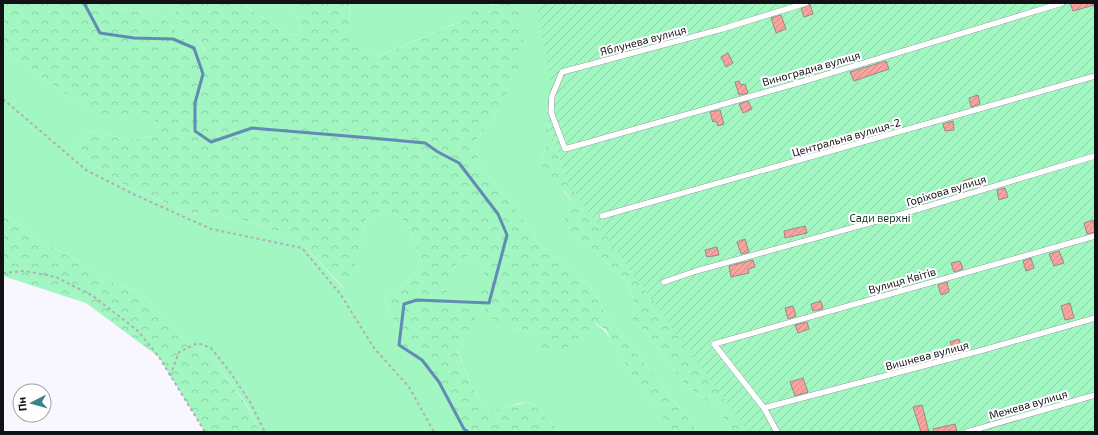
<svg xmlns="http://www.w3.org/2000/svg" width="1098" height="435" font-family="'Exo 2',sans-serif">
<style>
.grass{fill:#a1f6c2}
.forest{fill:url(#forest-crowns)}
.garden{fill:url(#garden-furrows)}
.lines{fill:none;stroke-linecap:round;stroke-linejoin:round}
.stream{stroke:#628cb3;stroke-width:3}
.building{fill:url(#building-hatch);stroke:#998988}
.service-casing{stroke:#726f7b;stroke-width:6}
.path{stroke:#b1afb6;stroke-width:2;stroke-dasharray:3 3;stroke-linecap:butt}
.service{stroke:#fff;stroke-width:5.5}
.labels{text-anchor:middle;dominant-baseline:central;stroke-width:4;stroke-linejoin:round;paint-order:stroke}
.street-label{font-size:11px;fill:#121116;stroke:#fff}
.park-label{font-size:11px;fill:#123b25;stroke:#fff}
</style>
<defs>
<pattern id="forest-crowns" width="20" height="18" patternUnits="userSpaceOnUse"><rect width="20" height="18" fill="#a1f6c2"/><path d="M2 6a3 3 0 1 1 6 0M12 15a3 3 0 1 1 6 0" fill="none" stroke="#8ad2a6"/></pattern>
<pattern id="garden-furrows" width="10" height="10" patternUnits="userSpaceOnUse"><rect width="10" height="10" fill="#a1f6c2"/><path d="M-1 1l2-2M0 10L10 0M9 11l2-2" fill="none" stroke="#8ad2a6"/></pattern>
<pattern id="building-hatch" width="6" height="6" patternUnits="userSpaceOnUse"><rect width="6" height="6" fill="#f6a49d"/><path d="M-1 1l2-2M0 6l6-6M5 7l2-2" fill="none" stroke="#d28c86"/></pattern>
</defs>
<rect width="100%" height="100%" fill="#f8f6fe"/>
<g class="grass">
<path d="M111,3h63l2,13 22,24 8,13 -6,2 -40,-40 -19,-2 -25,-6z"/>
<path d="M240,3h48l10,10 2,21 -10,1z"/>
<path d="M350,3h146c-17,3 -27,15 -42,21 -25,12 -52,21 -78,33 -4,-1 -11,-2 -14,-6 -12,-11 -14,-32 -12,-48z"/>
<path d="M512,3h67l-33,114v29l-5,18 33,40 -6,31 25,14 36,35 6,22 -3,16 15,11 39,53 30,21 17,25h-34l-90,-113 -20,-35 -47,-37 -28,-40 -33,-40 -8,-23 26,-35 22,-94z"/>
<path d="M3,52h4l52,38 26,15 14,15h20l16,-11 25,14 -9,13 -21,4 -40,-9 -14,12 20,23 32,21 62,26 32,2 39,10 41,18 41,45 10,-15 13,-54c39,-23 48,18 57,48l-38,33 15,34 -1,11 23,15 17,22 25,47v3h-204l-13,-27 -36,-49 -13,-7 -24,-20 -33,-37 -30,-10 -66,-40 -42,-29z"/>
<path d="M473,253l11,21 -6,19 32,35 21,3 8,7 55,-15c20,12 23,30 36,49 14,20 31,38 42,60h-112l-29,-30 -12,1 -19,7h-13l-14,-20 -16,-41 6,-8c-15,-36 -32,-64 10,-88z"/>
</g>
<g class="forest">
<path d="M3,3h108l5,4 25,6 19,2 40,40 6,-3 -8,-12 -22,-24 -2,-13h66l50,32 10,-1 -2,-21 -10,-10h62c-2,16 0,36 12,48 3,4 10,5 14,6l79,-33 30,-19 27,-2 9,12 4,38 -26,56 -26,35 8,23 33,40 28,40 47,37 20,35 90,113h-27l-15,-24 -28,-37 -23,-41 -11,-7 -8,16 -30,12 -16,-3 -2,-10 -8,-7 -21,-3 -21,-11 -12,-24 7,-19 -11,-21c-23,13 -28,25 -25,51l25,7 3,10 -19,29 16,40 14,20c17,1 28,-7 44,-8l29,30h-96v-3l-25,-47 -17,-22 -23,-15 1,-11 -15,-34 38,-33c-9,-30 -18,-71 -57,-48l-13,55 -9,14 -42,-45 -41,-18 -39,-10 -32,-2 -62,-26 -32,-21 -20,-23 14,-12 40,9 21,-4 8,-13 -24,-14 -16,11 -20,1 -14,-16 -26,-15 -52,-38h-4z"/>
<path d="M546,117l22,67 264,248h-99l-17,-25 -30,-21 -39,-53 -15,-11 3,-16 -6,-22 -36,-35 -25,-14 -5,-26 11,-5 -9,-12 -17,-7 -7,-21 5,-18z"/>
<path d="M3,213l42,29 66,40 30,10 33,37 24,20 13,7 36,50 13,26h-55l-46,-75 -73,-54 -83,-27z"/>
</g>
<path class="garden" d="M536,3h559v429h-347l-180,-248 -22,-67 5,-33z"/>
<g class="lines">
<path class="stream" d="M84,3l16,30 34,5 39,1 21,9 9,26 -8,29v28l16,11 41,-14 119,10 54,5 13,9 21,11 39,51 9,21 -18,68 -72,-3 -13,4 -5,41 23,15 17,22 25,47 4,3"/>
</g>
<g class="building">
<path d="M1070,3h23l1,2 -21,6z"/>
<path d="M810,4l3,10 -9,3 -3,-8z"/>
<path d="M781,15l5,14 -10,4 -5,-15z"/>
<path d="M728,53l5,10 -7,4 -5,-10z"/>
<path d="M886,61l3,8 -35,12 -4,-9z"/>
<path d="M739,81l2,4 4,-1 3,9 -9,2 -4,-13z"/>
<path d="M978,95l2,9 -9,3 -2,-9z"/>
<path d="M748,101l4,8 -9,4 -4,-9z"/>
<path d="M720,110l4,14 -6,2 -2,-5 -3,1 -3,-10z"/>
<path d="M953,121l1,9 -9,1 -2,-7z"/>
<path d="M972,178l3,9 -9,3 -3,-9z"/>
<path d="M1005,188l3,9 -9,3 -2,-10z"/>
<path d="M1093,220l2,12 -8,2 -3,-11z"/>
<path d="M805,226l2,7 -22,5 -1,-7z"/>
<path d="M745,239l4,13 -8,2 -4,-12z"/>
<path d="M717,247l2,8 -12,2 -2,-7z"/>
<path d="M1059,251l5,12 -10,3 -5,-12z"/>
<path d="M1031,258l3,10 -8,3 -3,-10z"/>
<path d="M753,260l2,7 -7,2 1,4 -18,4 -2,-11z"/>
<path d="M960,261l3,8 -9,3 -3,-9z"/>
<path d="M947,282l2,10 -8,3 -3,-10z"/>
<path d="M821,301l2,8 -10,2 -2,-7z"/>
<path d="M1070,303l4,15 -9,2 -4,-14z"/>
<path d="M793,306l3,10 -8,3 -3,-11z"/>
<path d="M807,322l2,7 -11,4 -3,-8z"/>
<path d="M959,339l3,11 -8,3 -4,-11z"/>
<path d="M803,378l5,14 -13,4 -5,-14z"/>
<path d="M922,405l7,27h-8l-8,-25z"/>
<path d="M955,424l2,7 -23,1 -1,-3z"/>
</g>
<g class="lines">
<g class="service-casing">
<g id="service">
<path d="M806,3l-84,26 -160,43 -10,24 -1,16 14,37 233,-66 264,-80"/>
<path d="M602,216l493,-140"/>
<path d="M664,282l32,-11 206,-57 193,-58"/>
<path d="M764,408l219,-58 112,-32"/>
<path d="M777,432l-13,-24 -50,-64 381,-108"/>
<path d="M967,432l128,-37"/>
</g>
</g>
<g class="path">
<path d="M3,99l83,71 47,24 78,35 91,19 39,47 33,53 35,39 25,45"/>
<path d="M3,273l22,-2 31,6 37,19 45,35 21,26 46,75"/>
<path d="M170,376l9,-24 19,-9 13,5 19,24 20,30 15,30"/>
</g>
<use href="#service" class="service"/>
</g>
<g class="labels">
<g class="street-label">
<text transform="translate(643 40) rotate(-15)">Яблунева вулиця</text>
<text transform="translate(811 68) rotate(-16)">Виноградна вулиця</text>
<text transform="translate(846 137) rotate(-16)">Центральна вулиця-2</text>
<text transform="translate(946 190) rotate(-17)">Горіхова вулиця</text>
<text transform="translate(902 280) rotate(-16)">Вулиця Квітів</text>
<text transform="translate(927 355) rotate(-15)">Вишнева вулиця</text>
<text transform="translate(1028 404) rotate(-16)">Межева вулиця</text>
</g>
<g class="park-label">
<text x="880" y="217">Сади верхні</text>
</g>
</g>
<rect width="1098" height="435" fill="none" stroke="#121116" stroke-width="8"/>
<g transform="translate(32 403) rotate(264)"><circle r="19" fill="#ffffff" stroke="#a0a0a2"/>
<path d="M0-3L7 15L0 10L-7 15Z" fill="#3c8488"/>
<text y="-6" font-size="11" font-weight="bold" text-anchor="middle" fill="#121116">Пн</text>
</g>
</svg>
